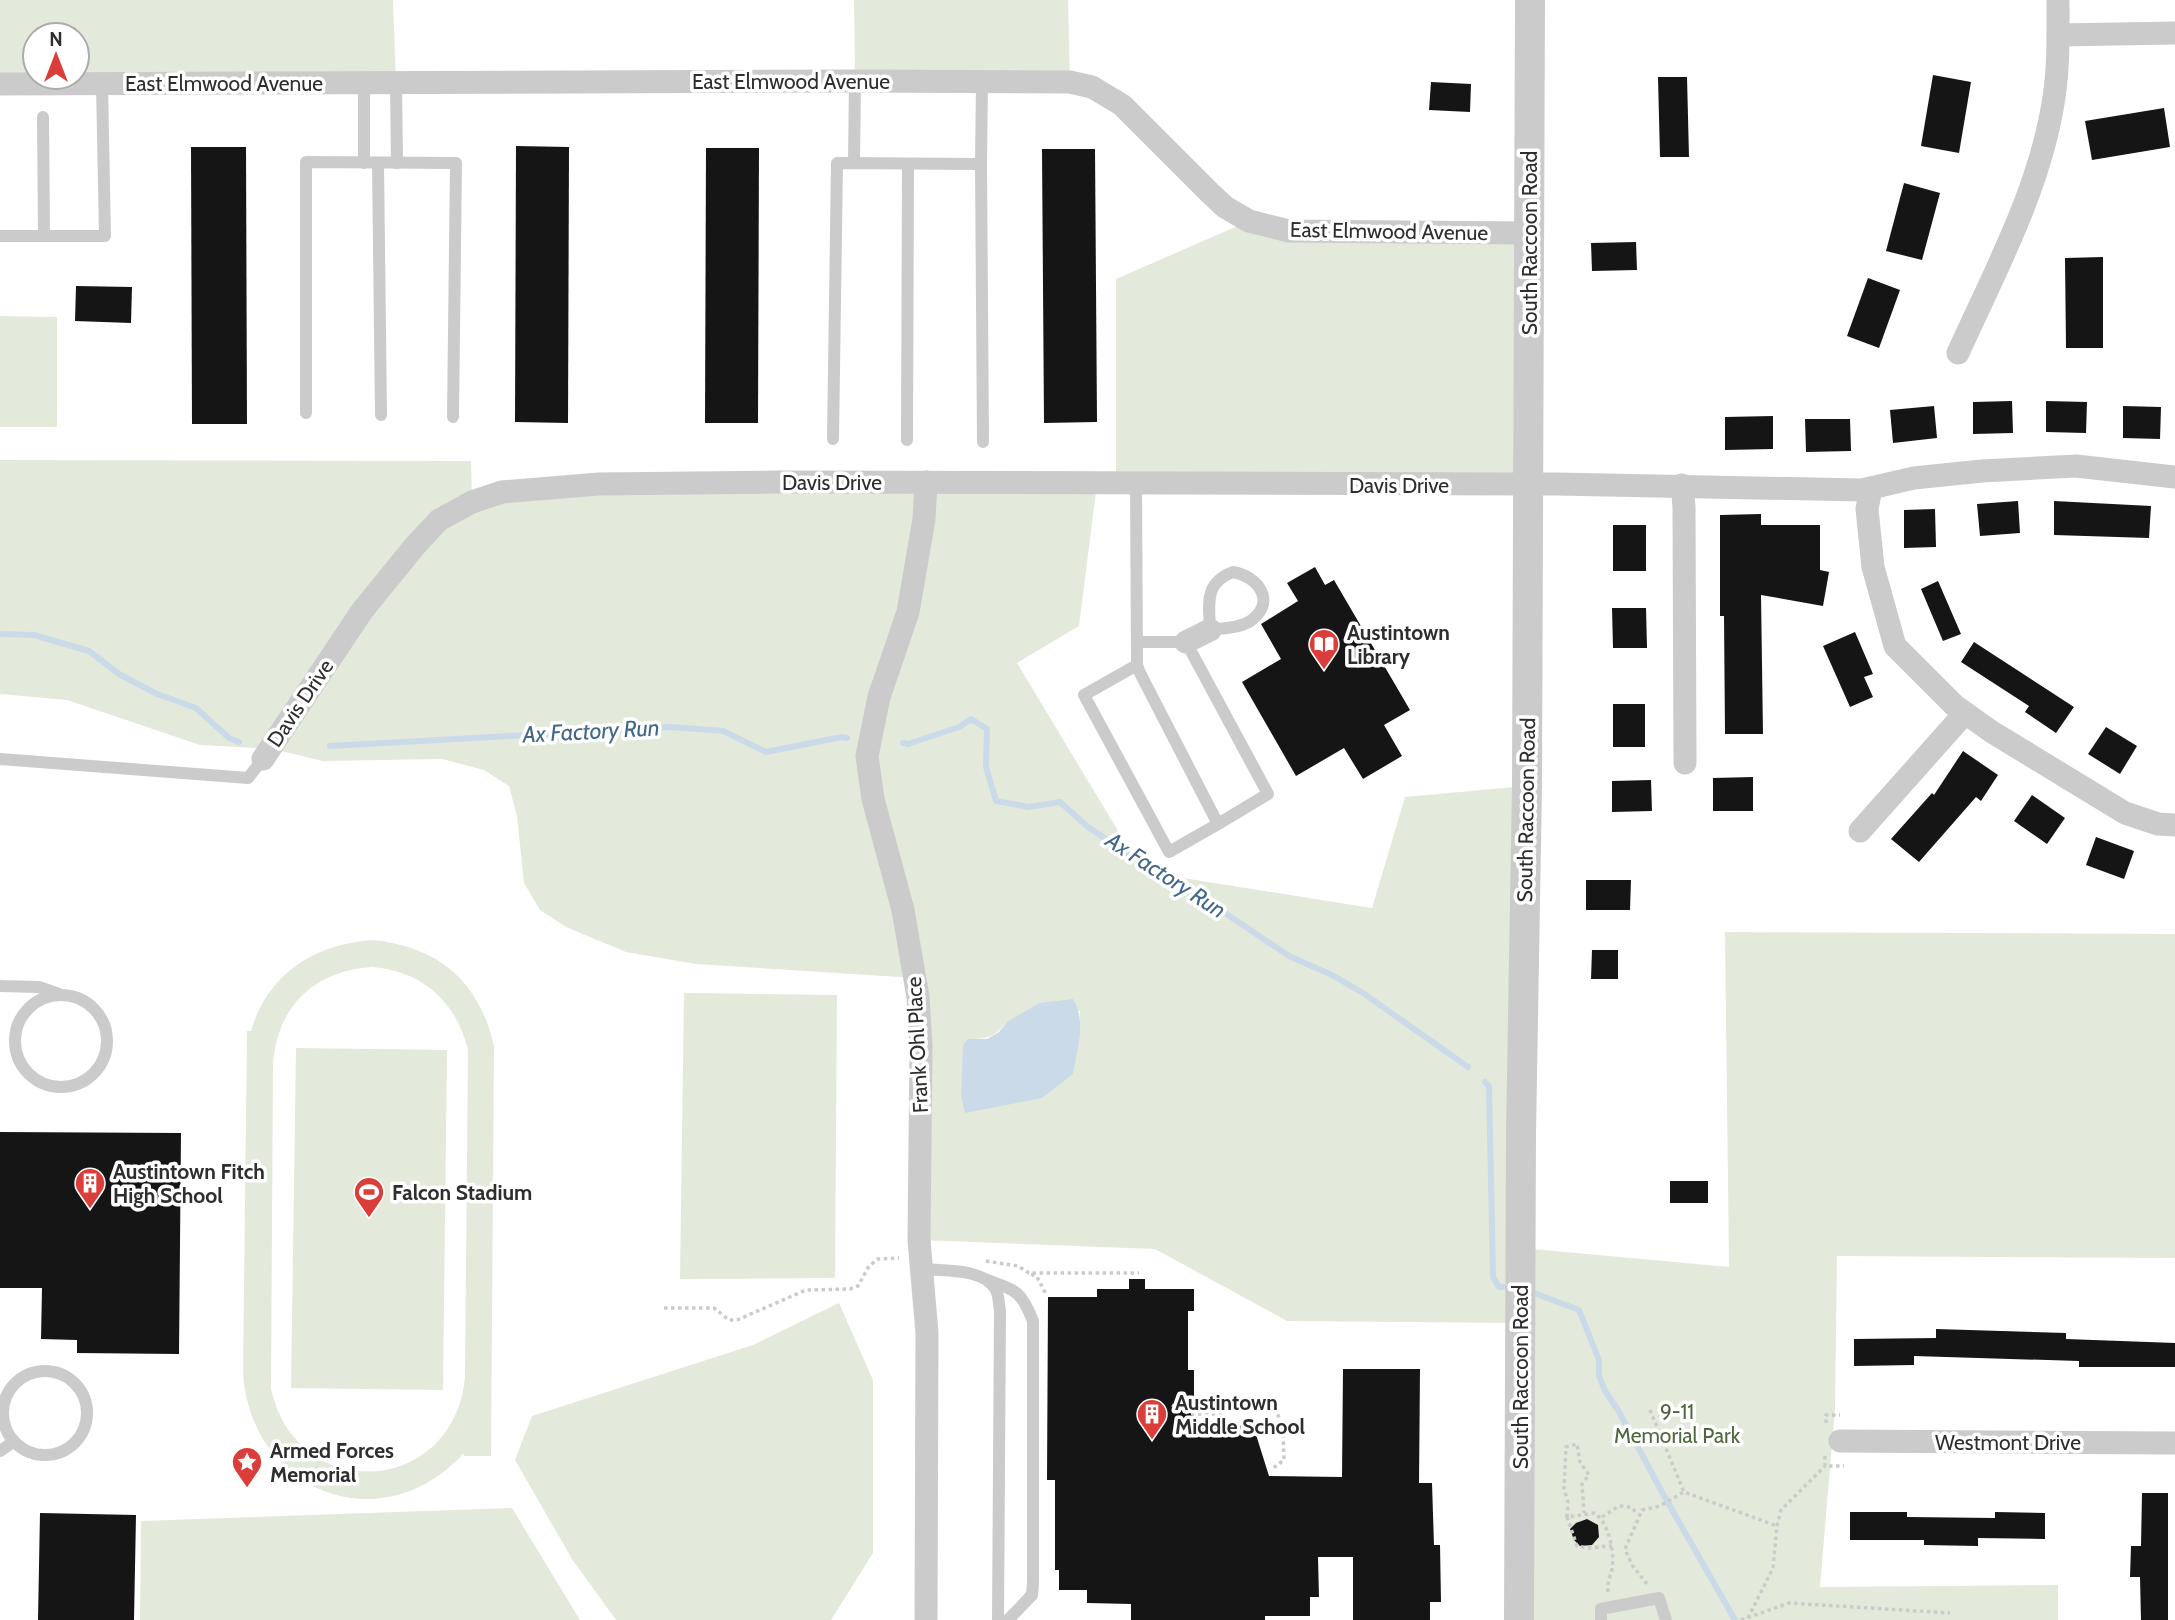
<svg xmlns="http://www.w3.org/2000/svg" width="2175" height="1620" font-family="Cabin,sans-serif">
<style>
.green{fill:#e3eadc;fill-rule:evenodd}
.water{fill:#cadae9}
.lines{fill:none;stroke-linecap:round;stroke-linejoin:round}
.stream{stroke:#cadae9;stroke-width:6}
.building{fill:#151515}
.path{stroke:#cbcbcb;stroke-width:3.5;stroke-dasharray:3.5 3.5;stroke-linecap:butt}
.service{stroke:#cbcbcb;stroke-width:12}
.minor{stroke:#cbcbcb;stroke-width:23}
.tertiary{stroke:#cbcbcb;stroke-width:30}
.labels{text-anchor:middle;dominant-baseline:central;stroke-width:7;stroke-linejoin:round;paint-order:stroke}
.street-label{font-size:21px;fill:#2e2e2e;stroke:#fff}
.poi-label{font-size:21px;font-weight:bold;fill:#2e2e2e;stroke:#fff;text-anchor:start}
.park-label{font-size:21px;fill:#4d673e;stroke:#fff}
.water-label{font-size:23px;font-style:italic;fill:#41678b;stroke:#fff}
</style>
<rect width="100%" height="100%" fill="#fff"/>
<g class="green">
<path d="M0,0h393l3,83 -396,1zM35,35h42v42h-42z"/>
<path d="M854,0h214l2,82 -215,-1z"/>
<path d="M1249,221l280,12 -1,251 -412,-1v-204z"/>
<path d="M0,316l57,1v110h-57z"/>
<path d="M0,460l471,1 1,40 30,-9 595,-9 -18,143 -62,37 109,181 57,34 189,30 33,-111 122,-11 -6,462 208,19 -4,-335 450,2v324l-338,-2 -2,153 -15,178 238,-2v35h-539l1,-297 -233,-2 -132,-72 -236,-9 -4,-262 -219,-14 -70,-12 -60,-25 -26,-17 -16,-27 -7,-67 -8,-30 -25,-16 -42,-11 -119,2 -51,-12 -72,-4 -133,-45 -67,-6zM1080,1011l-1,24 -6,39 -105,-35c20,0 25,-1 39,-17z"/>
<path d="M373,940c66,7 106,41 121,106l-3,410h-27v-3c-82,90 -213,40 -221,-80l4,-342h4c17,-58 64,-87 122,-91zM372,967c50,4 84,34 96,83l-3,326c-10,120 -168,130 -194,13l2,-326c5,-58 42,-92 99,-96z"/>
<path d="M684,993l153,2 -2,283 -155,1z"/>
<path d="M296,1048l151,2 -4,340 -152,-2z"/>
<path d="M839,1303l34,77v173l-42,67h-215l-44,-61 -57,-99 17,-44 221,-71z"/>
<path d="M512,1508l68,112h-440l1,-99z"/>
</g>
<path class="water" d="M1073,999c14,22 4,51 0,75l-31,24 -77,15 -4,-17 2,-51 5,-6h19l12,-7 8,-10 32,-19z"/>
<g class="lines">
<g class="stream">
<path d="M0,634l34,1 55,16 30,23 38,20 39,14 33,30 10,4"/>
<path d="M903,743l5,1 51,-17 12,-8 16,10 -1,38 10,34 33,6 31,-5 28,25 41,28 59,33 101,68 43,19 31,18 105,74"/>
<path d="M330,746l341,-19 52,4 43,21 76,-15 5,1"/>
<path d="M1485,1082l4,4 4,191 6,10h4"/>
<path d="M1534,1293l45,17 20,50v16l6,15 13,19 45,84 72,126"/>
</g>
</g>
<g class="building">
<path d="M1933,75l38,7 -12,71 -38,-7z"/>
<path d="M1658,77h29l2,80h-29z"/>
<path d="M1431,82l40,2 -1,28 -41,-2z"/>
<path d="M2164,108l6,39 -78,13 -7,-39z"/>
<path d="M516,146l53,1 -1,276 -53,-1z"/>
<path d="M191,147h55l1,277h-55z"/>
<path d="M706,148h53l-1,275h-53z"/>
<path d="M1042,149h53l2,273 -53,1z"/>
<path d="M1904,183l36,10 -18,67 -36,-9z"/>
<path d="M1636,242l1,28 -45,1 -1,-28z"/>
<path d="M2103,257v91h-37l-1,-90z"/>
<path d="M1868,278l32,12 -21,58 -32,-12z"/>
<path d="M76,286l56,1 -1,36 -56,-2z"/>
<path d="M2012,401l1,32 -40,1v-32z"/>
<path d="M2046,401l41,1 -1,31 -40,-1z"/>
<path d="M1934,406l3,32 -44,5 -3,-33z"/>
<path d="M2123,406l38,1 -1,32 -37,-1z"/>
<path d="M1773,416v33l-48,1v-33z"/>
<path d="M1805,419h45l1,32 -45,1z"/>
<path d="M2018,501l2,32 -40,3 -3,-32z"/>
<path d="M2054,501l97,5 -2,32 -95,-3z"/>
<path d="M1935,509l1,38 -32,1v-38z"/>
<path d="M1761,514v11h59v45l9,2 -6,34 -62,-11 2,139h-38l-1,-118h-4v-101z"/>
<rect x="1613" y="525" width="33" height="46"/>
<path d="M1315,567l10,18 9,-5 76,130 -26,15 18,31 -39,23 -19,-31 -48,28 -54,-94 39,-23 -20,-35 37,-23 -11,-18z"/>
<path d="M1938,581l23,53 -18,7 -22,-52z"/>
<path d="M1612,608h34l1,40h-34z"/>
<path d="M1855,632l18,42 -9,3 9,20 -23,10 -27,-61z"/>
<path d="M1974,642l100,65 -18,26 -31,-21 4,-6 -68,-44z"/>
<rect x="1613" y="704" width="32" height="43"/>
<path d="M2106,727l31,19 -17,28 -32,-20z"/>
<path d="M1963,751l35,24 -17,26 -5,-4 -57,65 -28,-23 41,-46 2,2z"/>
<path d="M1753,777v34h-40v-33z"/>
<path d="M1651,780l1,31 -40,1v-31z"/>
<path d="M2032,795l33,23 -18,26 -33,-23z"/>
<path d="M2096,837l38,14 -10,28 -38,-14z"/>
<path d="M1586,880h45l-1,30h-44z"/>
<path d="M1592,950h26v29h-27z"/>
<path d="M0,1132l181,1 -2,221 -102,-1v-13l-36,-1 1,-51h-42z"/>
<rect x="1670" y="1181" width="38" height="22"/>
<path d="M1129,1279h16v10h49v22h-6v59h6v52h45v3h14l16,51 73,1 1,-108h77l-1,114h13l2,62h6l1,57h-11v18h-77v-63h-35l1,40h-9v19h-45v4h-134v-16l-44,-1v-13h-28v-20h-4v-90h-8l1,-183h49v-8h32z"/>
<path d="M1936,1329l130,4v6l109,4v24h-96v-6l-165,-5v9l-60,1v-27l82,-1z"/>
<path d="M2142,1493h26v127h-27l-1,-43h-10l1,-31h10z"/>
<path d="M1850,1512h57v5l88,1v-6l50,1v26l-67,-1v8l-54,-1v-5h-74z"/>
<path d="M40,1513l96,2 -2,105h-96z"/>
<path d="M1587,1519l11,6 1,12 -7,8 -12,1 -6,-6 -4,-11 6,-6z"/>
</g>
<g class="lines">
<g class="path">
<path d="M986,1261l32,5 11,7h110"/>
<path d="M1031,1274l6,3 9,17"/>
<path d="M664,1308h50l15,12h8l69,-30 44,-1 8,-3 11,-20 9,-7 21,-1"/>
<path d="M1172,1405l18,9h33l9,-11 24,-3 20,9 7,20 1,31 -12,9"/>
<path d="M1650,1410l34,82 93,34"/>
<path d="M1826,1423v-8h14"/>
<path d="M1825,1456v10h19"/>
<path d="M1567,1517l1,-15 -4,-13 2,-42 11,-3 3,18 9,13 -7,9 2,29"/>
<path d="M1602,1517l17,-11 12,1 7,7"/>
<path d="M1647,1584l-15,-19 -7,-16 17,-39 18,-4 24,-14"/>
<path d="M1608,1592c-1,-9 2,-14 4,-23 3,-16 -3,-47 -18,-56l-27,4 10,29 11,2 24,-2"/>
<path d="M1748,1618l25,-50 4,-42 4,-16 44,-44"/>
<path d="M1741,1620l48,-17 161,10"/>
</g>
<g class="service">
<path d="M364,83v80"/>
<path d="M396,83l1,80"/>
<path d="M43,117l1,119"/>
<path d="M378,163l3,252"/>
<path d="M854,163l1,-82"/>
<path d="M981,164l1,-82"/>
<path d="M0,236h105l-3,-152"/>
<path d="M306,413v-251l150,1 -3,254"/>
<path d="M833,439l4,-276 144,1 2,278"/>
<path d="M907,440l1,-276"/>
<path d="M1136,483l1,182 3,8 78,151 50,-30 -82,-152h-48"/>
<path d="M1233,572c24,4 43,28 20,47 -10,9 -30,9 -43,11 -1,-27 -6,-47 23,-58z"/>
<path d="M1137,665l-53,30 85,157 49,-28"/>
<path d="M0,759l248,19 15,-19"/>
<path d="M0,986l39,1 20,7"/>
<circle cx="61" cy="1041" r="46"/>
<path d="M922,1269c22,2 62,-1 74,21 3,6 3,15 4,22l-2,308"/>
<path d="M988,1280c29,11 33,11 45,41v262l-1,12 -24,25"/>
<circle cx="45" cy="1413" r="42"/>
<path d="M0,1451l13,-9"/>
<path d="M1601,1620v-11l58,-11 7,22"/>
</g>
<g class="minor">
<path d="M2058,35l117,-2"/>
<path d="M0,84l855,-3 215,1 22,5 30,18 88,88 15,14 24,14 40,10 240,2"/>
<path d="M1958,353c37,-82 83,-166 96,-256 5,-32 4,-65 4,-97"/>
<path d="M1682,485l2,22 1,256"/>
<path d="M1871,488l-4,21 6,58 22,79 59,59 38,27 133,81 33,11 17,1"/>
<path d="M1186,642l24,-12"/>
<path d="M263,759l99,-148 52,-64 25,-27 33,-18 30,-10 97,-8 179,-2 779,2 305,6 52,-12 68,-7 94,-5 99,11"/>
<path d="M1860,831l105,-118"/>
<path d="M1840,1441l335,2"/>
<path d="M926,1620l1,-287 -8,-93 2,-194 -3,-49 -15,-87 -30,-111 -6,-43 12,-59 29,-85 16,-93 2,-37"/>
</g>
<path class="tertiary" d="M1519,1620l2,-486 6,-348 3,-786"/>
</g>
<defs>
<g id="library-pin" transform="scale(1.575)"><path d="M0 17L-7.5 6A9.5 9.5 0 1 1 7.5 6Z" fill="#db3e3a" stroke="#fff"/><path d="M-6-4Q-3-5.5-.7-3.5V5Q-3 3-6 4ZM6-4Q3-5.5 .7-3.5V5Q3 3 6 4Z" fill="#fff"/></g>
<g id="building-pin" transform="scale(1.575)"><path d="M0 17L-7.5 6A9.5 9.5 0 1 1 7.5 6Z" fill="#db3e3a" stroke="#fff"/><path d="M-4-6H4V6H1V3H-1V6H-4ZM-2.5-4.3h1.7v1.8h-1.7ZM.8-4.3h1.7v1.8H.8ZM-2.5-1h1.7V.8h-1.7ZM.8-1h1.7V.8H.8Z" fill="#fff"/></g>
<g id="stadium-pin" transform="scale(1.575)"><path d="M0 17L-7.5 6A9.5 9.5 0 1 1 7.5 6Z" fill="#db3e3a" stroke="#fff"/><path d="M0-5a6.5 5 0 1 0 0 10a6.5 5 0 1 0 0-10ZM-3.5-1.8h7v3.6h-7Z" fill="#fff"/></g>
<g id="sight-pin" transform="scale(1.575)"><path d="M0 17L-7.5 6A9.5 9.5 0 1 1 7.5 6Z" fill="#db3e3a" stroke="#fff"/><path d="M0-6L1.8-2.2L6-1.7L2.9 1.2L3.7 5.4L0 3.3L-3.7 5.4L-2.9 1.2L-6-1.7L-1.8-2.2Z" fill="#fff"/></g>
</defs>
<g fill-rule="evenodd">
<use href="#library-pin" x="1324" y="644"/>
<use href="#building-pin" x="90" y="1183"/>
<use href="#stadium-pin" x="369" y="1192"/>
<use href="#building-pin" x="1152" y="1414"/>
<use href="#sight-pin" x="247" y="1462"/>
</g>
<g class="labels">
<g class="street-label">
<text x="791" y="81">East Elmwood Avenue</text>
<text x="224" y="83">East Elmwood Avenue</text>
<text transform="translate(1389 231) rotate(1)">East Elmwood Avenue</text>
<text transform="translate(1529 243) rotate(-90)">South Raccoon Road</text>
<text x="832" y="482">Davis Drive</text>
<text x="1399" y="485">Davis Drive</text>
<text transform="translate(300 703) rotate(-56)">Davis Drive</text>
<text transform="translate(1526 810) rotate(-89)">South Raccoon Road</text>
<text transform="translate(917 1045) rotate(-93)">Frank Ohl Place</text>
<text transform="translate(1520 1377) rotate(-90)">South Raccoon Road</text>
<text x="2008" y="1442">Westmont Drive</text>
</g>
<g class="poi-label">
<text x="1347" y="632">Austintown<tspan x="1347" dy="24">Library</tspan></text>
<text x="113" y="1171">Austintown Fitch<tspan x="113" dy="24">High School</tspan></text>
<text x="392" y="1192">Falcon Stadium</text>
<text x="1175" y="1402">Austintown<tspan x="1175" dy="24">Middle School</tspan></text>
<text x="270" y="1450">Armed Forces<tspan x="270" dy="24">Memorial</tspan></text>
</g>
<g class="park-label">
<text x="1677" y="1411">9-11<tspan x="1677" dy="24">Memorial Park</tspan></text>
</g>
<g class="water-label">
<text transform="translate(591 731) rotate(-3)">Ax Factory Run</text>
<text transform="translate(1166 875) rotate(33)">Ax Factory Run</text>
</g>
</g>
<g transform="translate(56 56)"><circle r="33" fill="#ffffff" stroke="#ababab" stroke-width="2"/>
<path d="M0-5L12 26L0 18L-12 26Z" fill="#db3e3a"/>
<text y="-10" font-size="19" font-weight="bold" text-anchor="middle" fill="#2e2e2e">N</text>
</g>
</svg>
